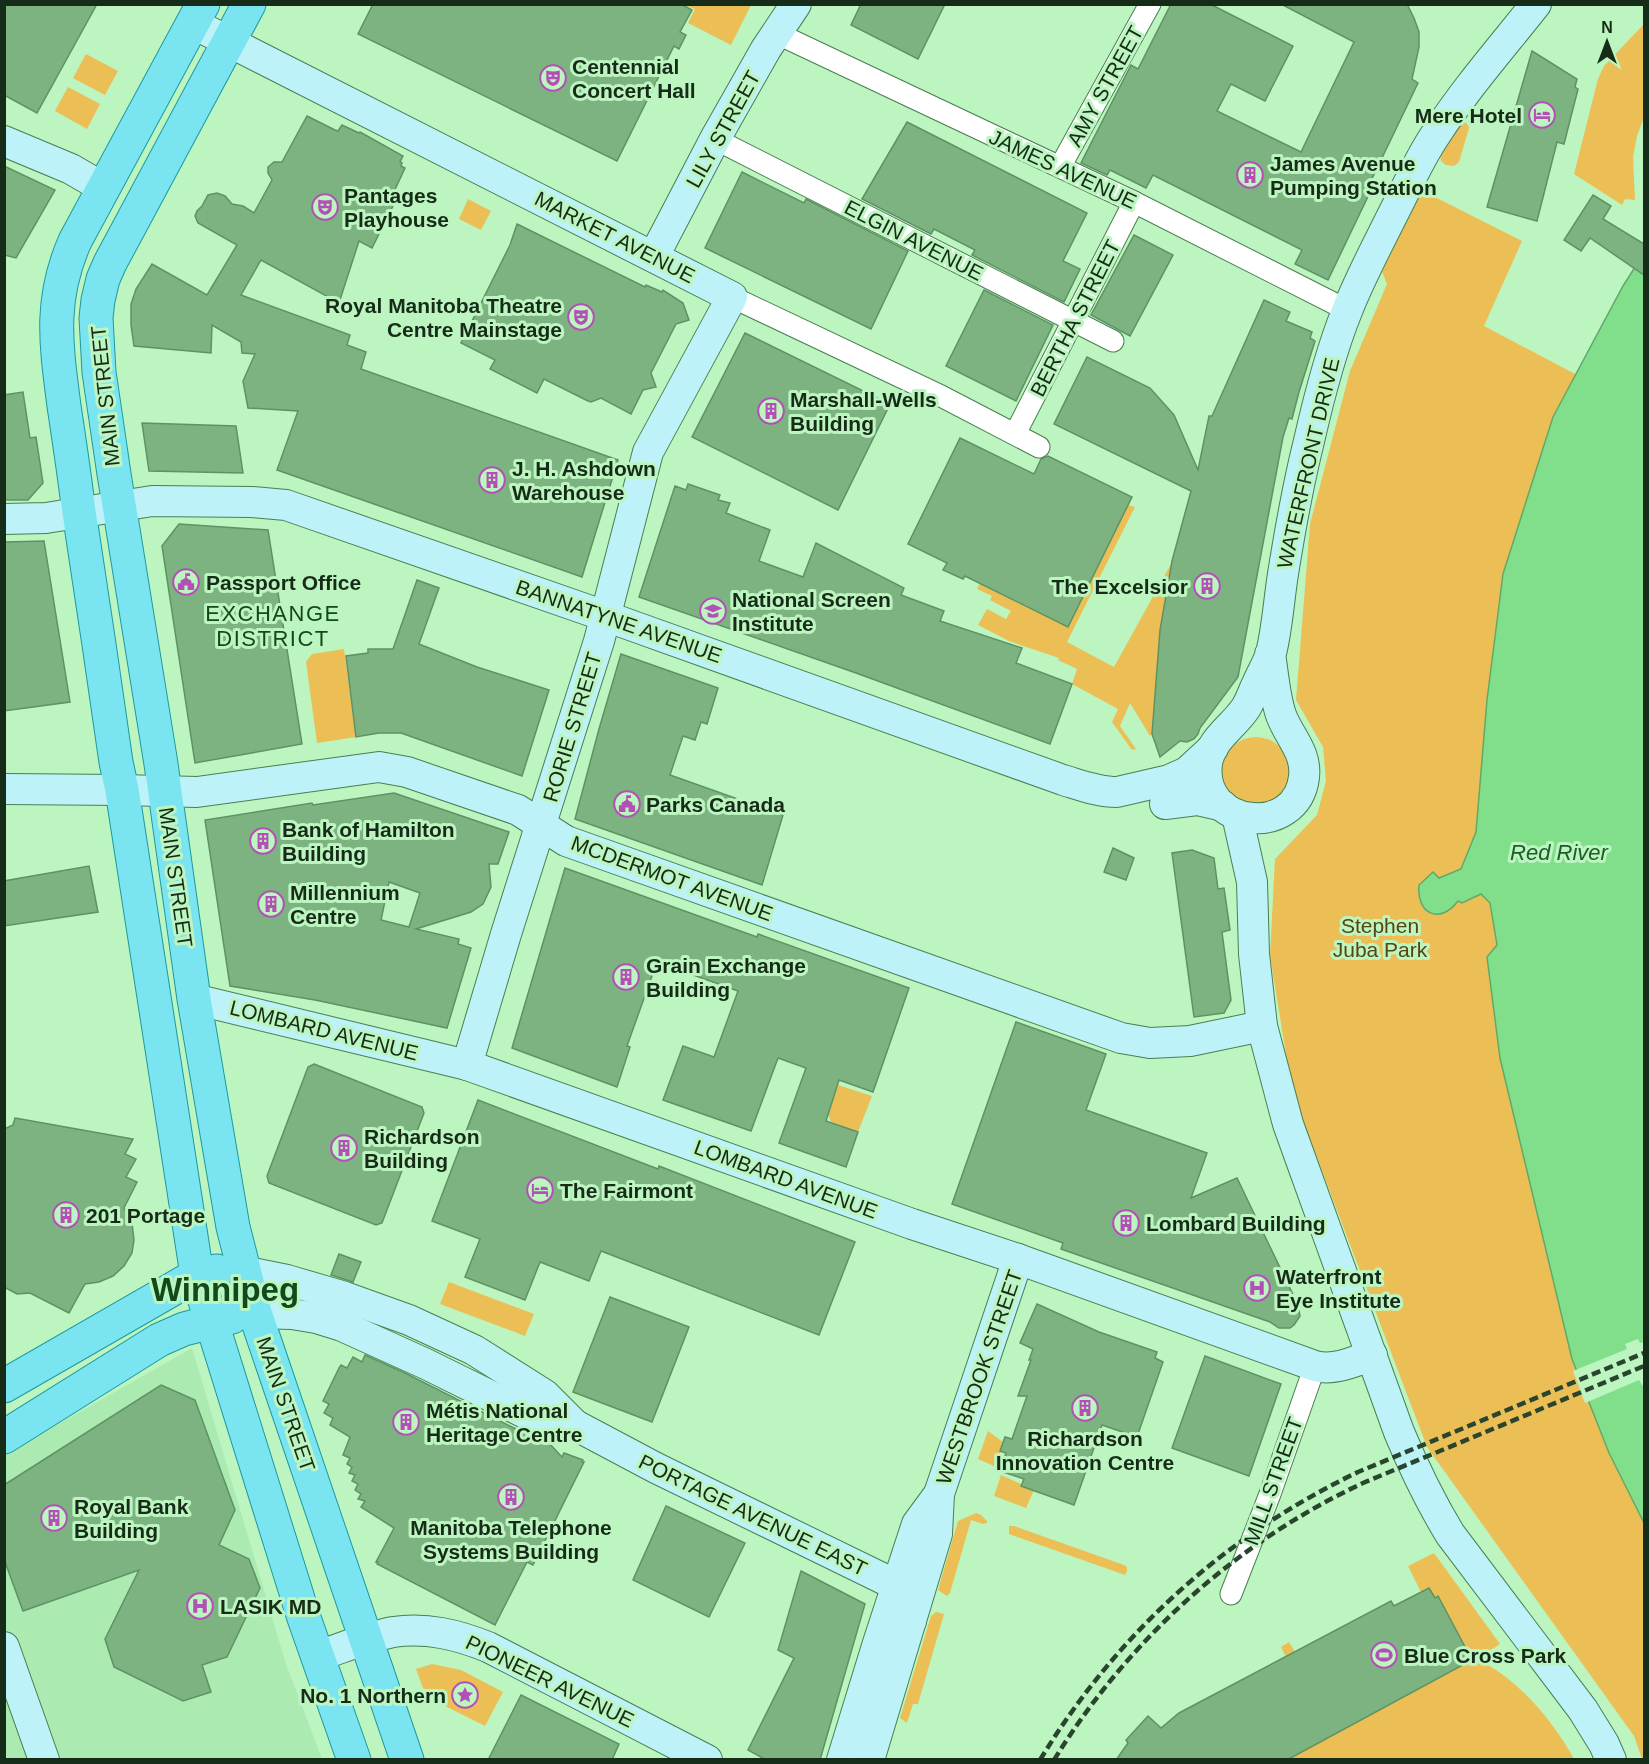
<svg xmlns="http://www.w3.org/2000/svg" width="1649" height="1764" font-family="Helvetica,sans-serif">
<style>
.built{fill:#abeab0}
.green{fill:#ebbf55}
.water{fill:#81df8b;stroke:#61a968;stroke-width:1.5}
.pier{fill:#bcf5c0}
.building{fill:#7db381;stroke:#5d9362;stroke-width:1.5;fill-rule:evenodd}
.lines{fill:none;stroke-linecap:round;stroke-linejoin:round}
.street-casing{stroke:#4a7f50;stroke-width:23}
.secondary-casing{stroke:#4a7f50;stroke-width:32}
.primary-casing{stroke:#1d999f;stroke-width:35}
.street{stroke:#fff;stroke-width:21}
.secondary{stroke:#bcf2f8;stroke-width:30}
.primary{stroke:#7ae5f1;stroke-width:33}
.rail{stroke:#2a452d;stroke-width:4.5;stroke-dasharray:9 4.5;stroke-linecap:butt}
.labels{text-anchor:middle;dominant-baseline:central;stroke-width:6;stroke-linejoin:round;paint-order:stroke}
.poi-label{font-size:21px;font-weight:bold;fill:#162c18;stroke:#bcf5c0;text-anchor:start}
.street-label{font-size:21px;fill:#162c18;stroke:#bcf5c0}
.park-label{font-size:21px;fill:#584412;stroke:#bcf5c0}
.neighbourhood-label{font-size:22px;letter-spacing:1.5px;fill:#12491c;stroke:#bcf5c0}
.water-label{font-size:22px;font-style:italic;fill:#1d5d28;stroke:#bcf5c0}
.town-label{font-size:33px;font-weight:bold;fill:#12491c;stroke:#bcf5c0}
</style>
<rect width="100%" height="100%" fill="#bcf5c0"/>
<path class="built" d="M192,1348l94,316 36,95h-317l-1,-304z"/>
<g class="green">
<path d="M685,5l66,-1v1l-20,40 -43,-22 7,-14z"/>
<path d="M1644,24v93l-7,19 -4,21 2,43 -10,-1 -3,6 -48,-31 24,-95 6,-13z"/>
<path d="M86,54l32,17 -13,24 -32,-17z"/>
<path d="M68,87l32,17 -13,25 -32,-18z"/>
<path d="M1465,122l3,3 1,3 -10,34 -5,4 -8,-1 -5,-4 -1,-7 21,-31z"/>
<path d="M1419,189l103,52 -38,85 93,49 -24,42 -50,158 -13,328 7,42 -10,12 13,101 72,301 37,94 35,70v236h-2l-8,-23 -207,-289 -135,-355 -22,-137 5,-96 42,-44 9,-34 -3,-34 -27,-47 14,-176 40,-153 37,-87 -6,-15z"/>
<path d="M468,199l23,12 -10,19 -22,-11z"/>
<path d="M1128,505l7,2 -68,135 47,25 57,-103h2l-13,66 -8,104 -2,2 -20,-33 -10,23 16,23 -4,1 -20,-28 6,-13 -46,-25 5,-15 -19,-9 1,-2 -50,-17 -31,-16 9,-16 19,10 5,-8 -21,-11 2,-4 -15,-7 3,-6z"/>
<path d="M344,649l12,88 -39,6 -11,-81 6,-8z"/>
<circle cx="1256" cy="771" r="34"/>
<path d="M838,1085l34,11 -14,36 -27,-10 -3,-8z"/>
<path d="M449,1282l85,32 -9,22 -85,-32z"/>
<path d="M988,1431l16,12 -8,24 -18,-8z"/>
<path d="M1001,1475l33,15 -8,18 -32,-12z"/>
<path d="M976,1513l5,2 6,6v2l-4,1 -12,-4 -21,73 -3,3 -9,-6 20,-69z"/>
<path d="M1009,1526h5l110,39 3,2v4l-2,4 -116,-41z"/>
<path d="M1434,1553l66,91 -24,15c41,18 77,62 98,100l-457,1 11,-17 -2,-3 22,-24 14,12 124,-71 -5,-10 8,-5 6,10 126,-60 -13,-26z"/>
<path d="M936,1612l8,2 -26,90h-5l-6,19 -7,-5 31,-102z"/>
<path d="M432,1664l29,6 42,22 -18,34 -42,-21 2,-5 -22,-12 -7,-19z"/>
</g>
<path class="water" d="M1644,253v1270l-35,-70 -37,-94 -72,-301 -13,-101 10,-12 -7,-42 -9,-9 -19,9 -4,-2c-18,24 -42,13 -39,-16l14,-13 6,6 22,-9 15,-37 11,-132 16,-126 50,-157 70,-131z"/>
<path class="pier" d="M1638,1339l2,4 4,-1v44l-2,-1 -3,-5 -54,23 -12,-32 54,-22 -2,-5z"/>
<g class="building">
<path d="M4,4h93l-60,109 -33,-18z"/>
<path d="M373,4h308l11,6 -12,22 6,3 -7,14 -5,-3 -57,115 -259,-127z"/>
<path d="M861,4h84l-27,55 -67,-34z"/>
<path d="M1171,4h39l83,42 -28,55 -34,-17 -14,27 84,41 53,-110 -73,-38h126l7,14 5,14v15l-7,32 6,4 -49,102 4,1 -45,94 -33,-16 7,-14 -149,-75 -7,13 -36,-18 -3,5 -26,-12 50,-98 7,4z"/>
<path d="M1532,51l45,28 -2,8 3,2 -14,55 -7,-2 -20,79 -50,-14z"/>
<path d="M307,116l28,14 3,1 4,-6 17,8 1,-1 43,24 -3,6 2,1 -1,3 4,2 -13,28 5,2 -25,50 -13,-7 -20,62 -78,-43 -20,35 109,40 -3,10 19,7 -5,17 257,91 -36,117 -305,-107 21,-59 -50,-3 -5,-27 12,-27 -13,-1 -1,-11 -29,-17 -1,28 -77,-7 -3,-21v-21l5,-15 16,-25 55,31 30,-50 -39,-22 -3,-7 2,-5 5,-5 6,-11 9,-2 8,3 7,8 11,2 11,7 18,-33 -4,-7v-6l6,-5h8z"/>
<path d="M907,122l180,91 -24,48 17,8 -16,33 -92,-47 3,-5 -41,-21 -3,5 -69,-35z"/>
<path d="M4,166l51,24 -39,68 -12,-3z"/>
<path d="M742,172l62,31 2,-4 102,52 -37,78 -166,-81z"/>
<path d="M1593,195l18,11 -8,13 41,25v31l-54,-37 -9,13 -17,-11z"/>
<path d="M517,224l128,63 1,-2 16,7 1,-2 20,13 6,17 -13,4 -25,49 5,14 -13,3 -12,24 -30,-16 -10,4 -3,-1 -44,-22 -7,14 -47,-24 5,-9 -34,-17 49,-98z"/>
<path d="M1134,235l39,20 -43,81 -39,-21z"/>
<path d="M984,290l69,35 -37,76 -70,-35z"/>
<path d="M1264,300l26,12 -4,9 26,11 -2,6 5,3 -16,51 -7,27 -3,-1 -6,19 -45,240 -38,51 -2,6 -4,5 -7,3 -7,-1 -20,16 -8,-23 8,-104 12,-69 19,-70 -137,-67 33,-67 63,31 24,27 24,55 11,-54h3z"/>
<path d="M745,333l145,71 -52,106 -146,-73z"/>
<path d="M23,392l7,46 6,-1 7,46 -15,17h-24v-105z"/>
<path d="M142,423l94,3 7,47 -94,-2z"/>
<path d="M960,438l74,36 7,-15 7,-3 84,41 -64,130 -103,-51 -2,3 -20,-9 4,-7 -39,-19z"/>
<path d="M688,484l32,11 -2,5 12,3 -4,10 44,17 -11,31 44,16 13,-34 88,45 -3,7 43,16 -4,10 82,27 -6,15 56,21 -22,60 -194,-71 -217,-76 36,-111 11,4z"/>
<path d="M179,524l89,6 34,214 -107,19 -33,-217z"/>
<path d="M44,541l26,161 -66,9v-169z"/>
<path d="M417,580l22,8 -20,56 58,23 72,23 -27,86 -121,-43h-22l-23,4 -10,-81 22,-3v-4h25z"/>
<path d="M621,654l97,34 -11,36 -6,-2 -6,18 -12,-4 -13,39 113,40 -21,70 -187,-66 24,-90z"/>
<path d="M394,793l115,39 -11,32h-9l2,23 -8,17 -12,8 -55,17 43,10 -1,5 13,4 -24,80 -132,-28 -85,-14 -25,-166 107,-17 1,2zM389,882l31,11 -11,34 -28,-7z"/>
<path d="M1113,848l21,10 -8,22 -22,-8z"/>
<path d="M1192,850l22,8 4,31 6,-1 6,42 -8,2 9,68 -7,13 -30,4 -22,-164z"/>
<path d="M89,866l9,46 -94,14v-45z"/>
<path d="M565,868l192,69 1,-3 151,54 -36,104 -34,-12 -13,41 32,11 -12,35 -67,-24 27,-75 -28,-10 -27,73 -88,-31 20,-54 31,11 24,-66 -81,-29 -30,84 3,1 -13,40 -105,-39z"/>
<path d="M1016,1022l90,32 -20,56 121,43 -16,45 46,-20 61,127 2,11 -6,9 -4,3h-11l-9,-6 -209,-73 2,-6 -111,-39z"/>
<path d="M314,1064l108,43 2,6 -42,110 -6,2 -107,-42 -2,-7 41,-109z"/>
<path d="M478,1100l180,69 1,-3 196,76 -36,93 -218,-84 -12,30 -49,-19 -15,38 -60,-23 15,-38 -48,-18z"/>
<path d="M15,1118l118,21 -8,15 11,5 -10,18 11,5 -13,26 8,15 2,17 -2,13 -8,13 -11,10 -14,6 -14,2 -16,29 -39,-20 -13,1 -13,-7v-158l9,-4z"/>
<path d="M339,1254l22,8 -8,20 -22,-7z"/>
<path d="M610,1297l79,30 -37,95 -79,-30z"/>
<path d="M1037,1304l62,28 58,20 -2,6 8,4 -26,75 -35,-12 -28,80 -53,-19 3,-7 -24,-8 6,-18 -6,-2 5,-14 7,2 15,-43h-9l13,-36h-2l4,-11 -13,-6z"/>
<path d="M365,1355l40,18 109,55 32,12 16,17 2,-4 19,7 -1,2h2l-51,103 -6,-3 -32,63 -118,-61 1,-2h-2l18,-34 -33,-21 4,-6 -7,-2 3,-5 -6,-4 3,-6 -6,-3 3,-6 -6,-2 3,-6 -5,-3 3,-6 -7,-3 7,-18 -20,-12 3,-7 -9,-5 5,-9 -6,-3 16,-33 2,-3 6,3 6,-11 9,5z"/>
<path d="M1205,1356l76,28 -32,92 -77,-28z"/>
<path d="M161,1385l34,15 40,110 -16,35 30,14 11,29 -33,69 -25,8 9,27 -28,9 -69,-34 -9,-28 34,-69 -116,41 -19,-52v-74z"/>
<path d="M666,1506l79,37 -36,74 -76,-37z"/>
<path d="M801,1571l64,33 -45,156h-54l-18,-10 46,-92 -16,-8z"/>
<path d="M1429,1588l6,10 3,-2 34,64 -185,100h-171l12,-17 -2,-3 22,-24 13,12 18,-15 212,-112 3,5z"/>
<path d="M521,1695l98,49 -7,16h-124z"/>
</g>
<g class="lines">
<g class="street-casing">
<g id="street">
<path d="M776,33l358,169 213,108"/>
<path d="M715,139l398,202"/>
<path d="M1060,167l90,-163"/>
<path d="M732,297l209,99 98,51"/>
<path d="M1015,434l119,-232"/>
<path d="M1231,1594l39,-100 45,-128"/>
</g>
</g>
<g class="secondary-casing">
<g id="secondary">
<path d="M192,23l540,274 -84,155 -49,189 -93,293 -39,131"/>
<path d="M4,141l67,28 31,18"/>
<path d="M654,256l61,-117 51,-90 30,-45"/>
<path d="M4,519l42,-1 106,-17 100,1 34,3 319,111 458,164c17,5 35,12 54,12l52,-12 18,-8 26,-24"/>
<path d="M1270,654c3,18 5,44 11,61 8,22 26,37 23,62 -7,62 -105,51 -97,-13 3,-24 25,-36 38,-55 5,-7 8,-17 12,-25 4,-10 11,-21 14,-31 6,-23 8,-54 12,-79 7,-44 15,-89 26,-133 10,-44 21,-88 38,-130 13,-33 30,-65 46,-97 14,-27 26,-55 43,-80 30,-46 66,-87 100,-130"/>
<path d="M4,789l118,1 75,2 182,-25 28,5 111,38 48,31 555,197 29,5 40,-2 72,-15"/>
<path d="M1165,804l32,-4 26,6"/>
<path d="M1237,815l15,67 2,72 8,72 26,98 111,308c15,36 31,69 51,102l133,176 21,34 7,16"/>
<path d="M194,999l273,66 445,159 106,35 297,107c20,5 38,-4 57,-11"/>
<path d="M243,1271l44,9 58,17 64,23 65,30 71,45 30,30 81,43 240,117 11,15 4,21"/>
<path d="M255,1313l37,1 24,4 26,8 84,38 109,54 40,7"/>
<path d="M4,1647l40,113"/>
<path d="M318,1656c24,-8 50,-19 75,-24 34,-5 65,3 95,15l219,113"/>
<path d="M842,1760l36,-117 39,-119 22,-30"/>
<path d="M869,1760l68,-226 2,-40 79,-235"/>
</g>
</g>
<g class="primary-casing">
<g id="primary">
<path d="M203,4l-128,237c-26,59 -19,103 -11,165 5,33 10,66 14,99 13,86 26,171 38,257l6,28 75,485 107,343 50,142"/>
<path d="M249,4l-139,259 -7,16 -5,21 -2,18 3,54 15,102 47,290 33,235 39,228 22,86 152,447"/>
<path d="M4,1386l193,-111 20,-4"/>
<path d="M4,1437l155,-97 25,-11 48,-12"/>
</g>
</g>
<use href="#street" class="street"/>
<use href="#secondary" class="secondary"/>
<use href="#primary" class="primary"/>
<g class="rail">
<path d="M1040,1760c77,-127 185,-224 318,-288l286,-119"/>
<path d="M1054,1760c74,-120 181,-217 309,-277l281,-117"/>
</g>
</g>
<defs>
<g id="theatre-ring" transform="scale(1.35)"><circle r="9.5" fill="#bcf5c0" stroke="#b350b6" stroke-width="1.5"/><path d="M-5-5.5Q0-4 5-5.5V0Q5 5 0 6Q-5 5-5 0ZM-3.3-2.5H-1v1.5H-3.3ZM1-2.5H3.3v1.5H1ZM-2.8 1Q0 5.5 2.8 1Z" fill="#b350b6"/></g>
<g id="hotel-ring" transform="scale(1.35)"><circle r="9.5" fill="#bcf5c0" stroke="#b350b6" stroke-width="1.5"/><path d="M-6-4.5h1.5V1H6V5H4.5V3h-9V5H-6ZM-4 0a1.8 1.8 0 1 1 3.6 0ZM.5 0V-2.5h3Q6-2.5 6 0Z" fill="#b350b6"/></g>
<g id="building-ring" transform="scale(1.35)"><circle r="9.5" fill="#bcf5c0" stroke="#b350b6" stroke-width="1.5"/><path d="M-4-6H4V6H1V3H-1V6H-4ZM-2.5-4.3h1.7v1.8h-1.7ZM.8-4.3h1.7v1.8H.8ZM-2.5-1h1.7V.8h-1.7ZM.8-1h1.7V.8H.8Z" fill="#b350b6"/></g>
<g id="civic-ring" transform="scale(1.35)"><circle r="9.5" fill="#bcf5c0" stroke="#b350b6" stroke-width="1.5"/><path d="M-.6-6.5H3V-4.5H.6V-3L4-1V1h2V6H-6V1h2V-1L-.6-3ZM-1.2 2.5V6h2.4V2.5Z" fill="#b350b6"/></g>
<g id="university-ring" transform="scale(1.35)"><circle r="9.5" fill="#bcf5c0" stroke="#b350b6" stroke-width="1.5"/><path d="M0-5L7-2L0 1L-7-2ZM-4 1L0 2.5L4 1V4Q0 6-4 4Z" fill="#b350b6"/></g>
<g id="hospital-ring" transform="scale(1.35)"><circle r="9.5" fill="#bcf5c0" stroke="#b350b6" stroke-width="1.5"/><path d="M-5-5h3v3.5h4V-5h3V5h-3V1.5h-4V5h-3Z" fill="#b350b6"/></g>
<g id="stadium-ring" transform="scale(1.35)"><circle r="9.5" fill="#bcf5c0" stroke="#b350b6" stroke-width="1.5"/><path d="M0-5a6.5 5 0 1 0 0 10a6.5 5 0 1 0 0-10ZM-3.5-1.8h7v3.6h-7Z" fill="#b350b6"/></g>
<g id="sight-ring" transform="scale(1.35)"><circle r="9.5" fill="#bcf5c0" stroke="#b350b6" stroke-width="1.5"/><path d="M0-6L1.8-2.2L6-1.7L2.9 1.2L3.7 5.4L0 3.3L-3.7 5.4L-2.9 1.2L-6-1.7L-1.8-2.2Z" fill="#b350b6"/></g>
</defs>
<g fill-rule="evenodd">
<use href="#theatre-ring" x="553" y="78"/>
<use href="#hotel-ring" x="1542" y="115"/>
<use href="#building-ring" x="1250" y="175"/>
<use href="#theatre-ring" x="325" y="207"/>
<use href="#theatre-ring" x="581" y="317"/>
<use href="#building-ring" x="771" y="411"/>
<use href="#building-ring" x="492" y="480"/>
<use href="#civic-ring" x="186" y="582"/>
<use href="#building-ring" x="1207" y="586"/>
<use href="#university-ring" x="713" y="611"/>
<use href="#civic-ring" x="627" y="804"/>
<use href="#building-ring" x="263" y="841"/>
<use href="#building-ring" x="271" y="904"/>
<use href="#building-ring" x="626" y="977"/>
<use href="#building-ring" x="344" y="1148"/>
<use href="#hotel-ring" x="540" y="1190"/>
<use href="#building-ring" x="66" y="1215"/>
<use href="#building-ring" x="1126" y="1223"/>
<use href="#hospital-ring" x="1257" y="1288"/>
<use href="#building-ring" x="1085" y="1408"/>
<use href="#building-ring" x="406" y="1422"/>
<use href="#building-ring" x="511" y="1497"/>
<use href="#building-ring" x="54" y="1518"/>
<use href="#hospital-ring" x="200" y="1606"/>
<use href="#stadium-ring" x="1384" y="1655"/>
<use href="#sight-ring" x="465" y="1695"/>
</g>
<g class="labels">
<g class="poi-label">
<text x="572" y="66">Centennial<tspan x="572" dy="24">Concert Hall</tspan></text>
<text x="1522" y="115" text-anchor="end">Mere Hotel</text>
<text x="1270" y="163">James Avenue<tspan x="1270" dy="24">Pumping Station</tspan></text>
<text x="344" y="195">Pantages<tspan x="344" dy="24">Playhouse</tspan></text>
<text x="562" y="305" text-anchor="end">Royal Manitoba Theatre<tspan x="562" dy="24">Centre Mainstage</tspan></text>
<text x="790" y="399">Marshall-Wells<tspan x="790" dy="24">Building</tspan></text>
<text x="512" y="468">J. H. Ashdown<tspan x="512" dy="24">Warehouse</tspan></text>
<text x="206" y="582">Passport Office</text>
<text x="1188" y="586" text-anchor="end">The Excelsior</text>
<text x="732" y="599">National Screen<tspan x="732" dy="24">Institute</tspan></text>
<text x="646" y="804">Parks Canada</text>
<text x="282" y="829">Bank of Hamilton<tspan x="282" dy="24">Building</tspan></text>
<text x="290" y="892">Millennium<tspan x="290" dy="24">Centre</tspan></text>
<text x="646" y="965">Grain Exchange<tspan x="646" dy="24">Building</tspan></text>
<text x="364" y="1136">Richardson<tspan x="364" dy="24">Building</tspan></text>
<text x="560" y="1190">The Fairmont</text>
<text x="86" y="1215">201 Portage</text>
<text x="1146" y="1223">Lombard Building</text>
<text x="1276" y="1276">Waterfront<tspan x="1276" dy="24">Eye Institute</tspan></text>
<text x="426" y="1410">Métis National<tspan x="426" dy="24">Heritage Centre</tspan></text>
<text x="1085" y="1438" text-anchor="middle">Richardson<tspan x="1085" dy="24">Innovation Centre</tspan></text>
<text x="74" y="1506">Royal Bank<tspan x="74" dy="24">Building</tspan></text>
<text x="511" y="1527" text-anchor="middle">Manitoba Telephone<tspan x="511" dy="24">Systems Building</tspan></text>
<text x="220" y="1606">LASIK MD</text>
<text x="1404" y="1655">Blue Cross Park</text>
<text x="446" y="1695" text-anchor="end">No. 1 Northern</text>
</g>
<g class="street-label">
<text transform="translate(1105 86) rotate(-61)">AMY STREET</text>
<text transform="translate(723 129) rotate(-61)">LILY STREET</text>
<text transform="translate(1063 169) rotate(25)">JAMES AVENUE</text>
<text transform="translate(615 237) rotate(27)">MARKET AVENUE</text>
<text transform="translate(914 240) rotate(27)">ELGIN AVENUE</text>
<text transform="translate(1075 318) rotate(-63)">BERTHA STREET</text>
<text transform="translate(105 396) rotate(-96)">MAIN STREET</text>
<text transform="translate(1308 463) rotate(-77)">WATERFRONT DRIVE</text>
<text transform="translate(619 621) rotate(19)">BANNATYNE AVENUE</text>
<text transform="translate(572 727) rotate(-73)">RORIE STREET</text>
<text transform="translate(176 877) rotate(82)">MAIN STREET</text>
<text transform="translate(672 878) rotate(20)">MCDERMOT AVENUE</text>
<text transform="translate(324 1030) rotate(14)">LOMBARD AVENUE</text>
<text transform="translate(786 1179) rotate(20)">LOMBARD AVENUE</text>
<text transform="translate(979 1377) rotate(-71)">WESTBROOK STREET</text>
<text transform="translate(286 1404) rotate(71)">MAIN STREET</text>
<text transform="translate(1273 1481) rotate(-70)">MILL STREET</text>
<text transform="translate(753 1515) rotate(26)">PORTAGE AVENUE EAST</text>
<text transform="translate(550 1681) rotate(26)">PIONEER AVENUE</text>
</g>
<g class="park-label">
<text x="1380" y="925">Stephen<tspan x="1380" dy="24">Juba Park</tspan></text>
</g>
<g class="neighbourhood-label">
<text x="273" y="613">EXCHANGE<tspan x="273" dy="25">DISTRICT</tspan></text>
</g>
<g class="water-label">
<text x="1559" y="852">Red River</text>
</g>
<g class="town-label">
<text x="225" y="1289">Winnipeg</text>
</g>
</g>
<rect width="1649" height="1764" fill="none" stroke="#162c18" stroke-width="12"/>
<g transform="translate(1607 42)" stroke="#bcf5c0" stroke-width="4.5" paint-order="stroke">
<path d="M0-4.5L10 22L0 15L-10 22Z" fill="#162c18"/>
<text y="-9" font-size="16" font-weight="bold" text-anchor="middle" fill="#162c18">N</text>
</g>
</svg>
